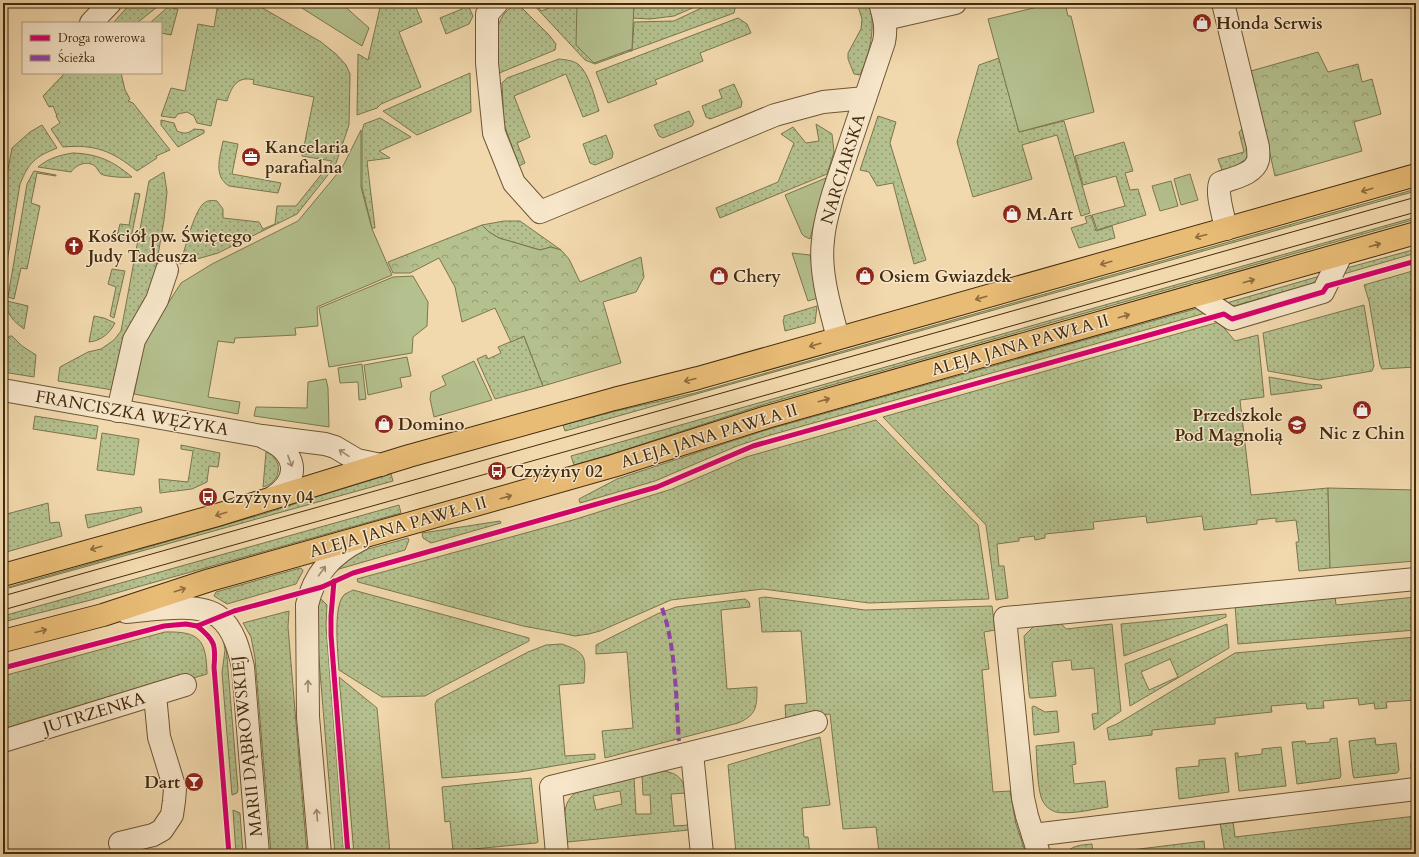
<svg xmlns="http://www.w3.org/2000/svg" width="1419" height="857" font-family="Cardo,serif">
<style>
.grass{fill:url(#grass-dots);stroke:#7c764e;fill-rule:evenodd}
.forest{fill:url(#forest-crowns);stroke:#7c764e}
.green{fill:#b4c08e;stroke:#7c764e}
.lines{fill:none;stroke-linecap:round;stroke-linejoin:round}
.minor-casing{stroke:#6f5635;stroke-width:24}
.major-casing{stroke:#432b0d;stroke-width:24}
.minor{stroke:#f7e6ca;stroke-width:22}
.major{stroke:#e9bc76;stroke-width:22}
.tram{stroke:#432b0d;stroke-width:1}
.quiet{stroke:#8e44ad;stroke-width:4;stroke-dasharray:8 4;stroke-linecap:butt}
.cycleway-casing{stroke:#f7e6ca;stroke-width:8}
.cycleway{stroke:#d6006c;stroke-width:5}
.oneway{stroke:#8e6c3c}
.oneway2{stroke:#9d886c}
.labels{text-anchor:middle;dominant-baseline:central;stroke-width:3;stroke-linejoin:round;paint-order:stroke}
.poi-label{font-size:17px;font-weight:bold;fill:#432b0d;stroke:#f7e6ca;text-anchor:start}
.street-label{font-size:17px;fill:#432b0d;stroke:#f7e6ca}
</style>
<defs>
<pattern id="grass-dots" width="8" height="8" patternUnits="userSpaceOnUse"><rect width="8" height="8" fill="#b4c08e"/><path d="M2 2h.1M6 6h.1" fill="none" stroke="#949c72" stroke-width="1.8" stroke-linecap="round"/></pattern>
<pattern id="forest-crowns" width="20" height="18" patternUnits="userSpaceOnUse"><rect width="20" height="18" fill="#b4c08e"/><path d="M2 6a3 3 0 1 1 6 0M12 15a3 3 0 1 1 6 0" fill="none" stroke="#949c72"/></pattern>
</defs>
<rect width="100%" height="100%" fill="#f2d9ad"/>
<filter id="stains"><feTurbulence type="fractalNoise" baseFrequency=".005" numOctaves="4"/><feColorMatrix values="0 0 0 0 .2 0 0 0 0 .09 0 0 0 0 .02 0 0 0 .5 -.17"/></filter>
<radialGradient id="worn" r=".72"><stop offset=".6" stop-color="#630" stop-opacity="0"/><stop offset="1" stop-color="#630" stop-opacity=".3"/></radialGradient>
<g class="grass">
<path d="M131,3h31l-25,20h-24z"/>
<path d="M165,3h10l-1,6h4l-7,26 -10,-2v-10h-11l19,-17z"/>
<path d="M218,3h36l67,39 15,12 10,11 4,9 -1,51 -14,41 -38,48 -79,39 -38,11c5,-14 13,-50 23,-60 4,-4 9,-4 14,-3l6,8v9l36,4 4,7 12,-5 2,-18h19l36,-45 -30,-5 12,-59 -61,-13 1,-4c-17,-5 -23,8 -27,21l-10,-2 -6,27 -14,-3 -3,-7 -7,-4 -9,2 -3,4 -14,-2 10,-28 14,3 13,-67 16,3z"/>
<path d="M381,3h33l8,19 -23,10 22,55 -40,17 -4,4 -20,7 1,-61 10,6z"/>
<path d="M460,3h7l6,13 -4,8 -23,10 -6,-16 22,-9z"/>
<path d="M532,3h4l5,8 21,-8h142l-30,13 -24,3 -55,-3 26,33 11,2 2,-29 40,-1 38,-18 24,1 -2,9 -139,51 -10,-4z"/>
<path d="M857,3h13c5,28 1,46 -10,72l-6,-1 -6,-15v-6l13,-24 1,-10z"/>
<path d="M518,4l31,31 7,9 -1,6 -58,24c0,-19 -5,-46 8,-61 3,-4 9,-7 13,-9z"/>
<path d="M738,18l9,6 4,9 -51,20 3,8 -48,19 2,4 -49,19 -12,-31z"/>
<path d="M999,58l20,74 45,-11 26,92 -9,3 -24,-81 -35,10 10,34 -59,18 -16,-55 22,-77z"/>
<path d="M559,59c7,1 13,1 19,5 11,9 17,34 21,47l-16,6 -17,-43 -52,22 16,41 -13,6 8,20 -6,3 -15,-42 -2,-41 5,-5z"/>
<path d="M65,73h56l4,17 5,9 -2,2 5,2 37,47 -14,6 1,2 -20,13c-25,-20 -42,-27 -74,-24l-12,-18 9,-6 -4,-7h1l-4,-10 -4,1 -6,-11z"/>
<path d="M470,73l1,39 -54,23 -34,-24z"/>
<path d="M734,84l8,18 -1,5 -31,12 -4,-2 -4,-11 20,-8 -3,-8z"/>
<path d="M689,111l5,11 -2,4 -29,12 -4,-2 -5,-11z"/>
<path d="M878,116l18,6 -6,21 36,117 -12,4 -21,-81 -16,3 -8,-14 -9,-2z"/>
<path d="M380,118l31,19 -32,14 11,7 -23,3 8,67h-3l-10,-41v-56l2,-7z"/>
<path d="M161,120l13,3 3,8c7,3 11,3 17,-2l10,1v3l-26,14 -17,-22z"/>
<path d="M816,124l16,10 2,18 -7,22 -107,44 -4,-10 62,-26 16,-39 -13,-9 12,-7 13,16 13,-2z"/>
<path d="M42,125l15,23c-22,9 -28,14 -37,36l-17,102v-91l9,-47 18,-16z"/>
<path d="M1242,129l2,1 5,31 -26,12 -5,-14 26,-7 -5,-20z"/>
<path d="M606,135l7,18 -1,5 -17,7 -5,-2 -7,-19z"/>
<path d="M223,141l15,3 -6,30 49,9 -3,10 -49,-7c-16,-10 -9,-29 -6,-45z"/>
<path d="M1124,142l9,29 -8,2 5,17 8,-1 8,26 -49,15 -5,-15 33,-9 -9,-30 -33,9 -8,-29z"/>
<path d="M73,153c25,1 40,8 59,24 -6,1 -25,0 -31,-3 -2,-2 -4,-6 -6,-8 -9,-6 -19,-1 -24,6l-33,-5c11,-9 22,-12 35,-14z"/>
<path d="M34,171l22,4v1l-19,-3 -6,30 9,3 -13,63 -6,-1 -7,31 -6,-2 19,-113z"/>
<path d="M164,172l3,20 -3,28 -13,77 -38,93 -55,-9 2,-14 28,-15 13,-3 13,-9 7,-9 28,-150z"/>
<path d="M1416,189v2l-851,240 -2,-6 49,-13 83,-19z"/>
<path d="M135,193l5,1 -10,49 -14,-3 4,-16 9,1z"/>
<path d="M1091,215l5,16 16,-5 3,12 -36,10 -8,-20 16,-5 -2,-6z"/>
<path d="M1416,217v2l-651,185 -150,49 -41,12 -3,-9z"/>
<path d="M504,221h16l41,29 -10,-3 -11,3 -41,-12 -10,-6 -7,-7z"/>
<path d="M1416,249v4l-76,22 3,-6z"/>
<path d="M112,269l13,2 -11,47 -4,-2 6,-29 -8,-3z"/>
<path d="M1416,270v97l-34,2 -2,-4 -11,-64 -5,-16z"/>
<path d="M1320,276l-3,6 -90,26 -4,-4z"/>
<path d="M7,301l21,5 -4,23c-10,-7 -19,-16 -17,-28z"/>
<path d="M1364,305l10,61 -2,5 -53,9 -51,-9 -5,-38z"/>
<path d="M817,306l-2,17 -30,8 -2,-11 1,-1v-3z"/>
<path d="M1202,307l7,5 -442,124 -30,10 -82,35 -75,22 -1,-4 38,-20 149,-49z"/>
<path d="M94,316l10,2 11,5c-5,10 -14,18 -26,19z"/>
<path d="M1219,322l16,19 23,-6 6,62 -24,3 11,95 77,-7 2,80 -31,3 -3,-29h3l-3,-22 -20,2v-4l-19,2v4l-53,6 -2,-14 -55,7 -1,-7 -53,6 1,7 -49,5v4l-10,2 -1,-4 -15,2v3l-22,3 2,22h5l4,32 -12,2 -10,-75 -103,-108z"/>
<path d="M10,336h2l10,10 14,9 -2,22 -31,-5v-31z"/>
<path d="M524,336l19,50 -48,13 -18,-40 9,-4 2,4 13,-6 -3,-6z"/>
<path d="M1269,377l39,7 13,1 1,3 -51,7z"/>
<path d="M35,416l63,10 -2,13 -63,-10z"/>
<path d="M876,420l102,105 11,74 -120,4 -106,-14 -92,11 -71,31 -11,3 -14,2 -14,-3 -38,-7 -165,-44 -1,-3 216,-59 99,-31 74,-32z"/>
<path d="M102,433l37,6 -5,36 -37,-5z"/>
<path d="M181,445l39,8 -2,14 -9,-1 -2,16 -15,7 -32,4 -1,-14 29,3 5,-31 -12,-2z"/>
<path d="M266,452c18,7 16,30 -3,35z"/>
<path d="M391,474l2,7 -384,107v-1l251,-72 62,-20z"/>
<path d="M48,503l2,20 9,-1 3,14 -59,17v-38z"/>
<path d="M399,505l2,8 -310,87 -88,22v-6z"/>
<path d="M141,507l1,5 -54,16 -3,-13z"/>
<path d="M500,521l1,2 -70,20 -8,-5 -1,-5z"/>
<path d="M408,538l1,2 -4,10 -73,21 23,-17 13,-5z"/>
<path d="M300,568l2,1 1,2 -7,13 -69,20 -13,-8 2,-4z"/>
<path d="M353,590l176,48v3l-104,55 -43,1 -43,-27c-1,-17 -6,-60 4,-74 2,-3 7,-4 10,-6z"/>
<path d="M1335,596l1,9 80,-8v33l-178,14 -3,-39z"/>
<path d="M765,597l100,13 127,-4 3,24 -11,2 5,37 -7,1 11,122 17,-1 6,33 10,30h-152v-2h5l-3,-25 -33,2 -13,-115 -44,7 -1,-16 22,-2 -6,-72 -39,1 -3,-34z"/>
<path d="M321,599l6,6 -1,21 18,228h-9l-19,-231v-20z"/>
<path d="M745,599l4,3 1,5 -29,3 6,79 30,-2c0,19 0,28 -19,36l-133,35 -3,-27 31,-3 -6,-76 -31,2v-9l61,-31 19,-7z"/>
<path d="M289,611l-1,16 19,227h-36l-16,-196 -4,-21 -8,-14z"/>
<path d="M1226,614v3l-102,39 -3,-32z"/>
<path d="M1058,620l8,9 46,-5 9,87 -27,19 -2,-16 6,-1 -4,-45 -22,2 -1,-10 -19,2 4,34 -23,2h-3l-1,-4 -5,-58 10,-10z"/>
<path d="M1227,624l2,24 -99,58 -5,-42zM1170,659l8,18 -29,13 -8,-18z"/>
<path d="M165,632c36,-1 41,9 42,42l-204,60v-58z"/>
<path d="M1416,637v63l-30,2 1,6 -12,1 -1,-6 -15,2 -1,-7 -35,3 1,7 -17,1 -1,-6 -35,3 1,6 -57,6v6l-63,6v5l-43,5 -2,-12 10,-4 118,-71z"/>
<path d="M223,638l3,7 12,145 -1,3 -5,2 -10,-122 3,-23z"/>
<path d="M562,644c25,9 24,13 22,39l-25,2 6,71 30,-2v5l-76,13 -77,6 -7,-74 2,-4 91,-48 18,-7z"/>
<path d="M339,677l38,31 13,145 15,-2v3h-51z"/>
<path d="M1034,706l11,6 12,-1 2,21 -25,3 -2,-28z"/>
<path d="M820,737l10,68 -28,3 2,29h4l2,17h-74l-8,-89z"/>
<path d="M1337,738l4,37 -1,3 -43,6 -5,-42 13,-1 1,3 24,-2v-3z"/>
<path d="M1375,738l1,7 20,-2 3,27 -2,3 -43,5 -1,-3 -4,-34z"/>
<path d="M1412,741h4v30l-5,-2v-6l3,-7z"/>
<path d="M1074,742l2,22 -4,1 2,19 31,-3 3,26c-14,2 -38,8 -52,5 -4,-1 -10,-5 -12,-9 -7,-8 -7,-45 -8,-57z"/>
<path d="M1281,747l5,39 -47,5 -4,-38h3v4l24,-3v-5z"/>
<path d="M1225,758l4,34 -50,7 -3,-31 23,-2v-6z"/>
<path d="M660,771c16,1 23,6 26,22l-15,1 3,32 15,-1v5l-122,12c-2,-18 -8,-41 12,-51l55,-14 2,37h15l-1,-19h-7l-1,-20zM620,791l2,13 -26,6 -3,-14z"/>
<path d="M531,778l7,64 -2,1 -83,8 -3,-30 -5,1 -3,-35z"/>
<path d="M233,810l7,3 3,41h-7z"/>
<path d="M1416,816v38h-191l-5,-32 13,-1 2,16z"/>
<path d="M1204,841l1,11 13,-2 1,4h-120z"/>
<path d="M1092,844l1,10h-28c7,-9 17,-9 27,-10z"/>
</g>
<g class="forest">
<path d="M1318,52l10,20 30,-8 4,18 10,-3 9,35 -27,8 8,29 -87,25 -24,-105z"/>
<path d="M482,225l7,7 10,6 41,12 11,-3 10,3 8,9 11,23 61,-25 3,20 -8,15 -33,10 18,61 -78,23 -19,-50 -13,6 -16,-34 -33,14 -7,-35 -16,-29 -29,15h-17l-5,-11z"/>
</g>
<g class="green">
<path d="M294,3h47l28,25 -7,18z"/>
<path d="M577,3h57l-2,46 -38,14 -18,-18z"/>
<path d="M1054,3h11l3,13h3l23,96 -75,20 -31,-113z"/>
<path d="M361,130v57l11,42 20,46 -75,32 1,19 -23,2 1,7 -61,3 -1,5 -16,-2 -10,56 32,5 -2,12 -104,-20 10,-50 7,-14 30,-47 31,-19 86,-43 44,-53z"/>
<path d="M1190,174l8,26 -17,5 -7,-26z"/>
<path d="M826,178l-16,61 -6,-3 -2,-2 -17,-39z"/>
<path d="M1171,181l7,25 -18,5 -8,-25z"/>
<path d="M792,253l18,2 8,43 -10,3z"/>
<path d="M413,276l15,26 -1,24 -14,11 -1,16 -83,14 -10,-59 74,-31z"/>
<path d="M407,357l4,19 -11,2 2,9 -34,8 -4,-30z"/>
<path d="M474,361l18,39 -58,17 -4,-18 1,-7 15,-7 -4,-9z"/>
<path d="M362,364l4,35 -7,1 -1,-18 -18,1 -2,-15z"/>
<path d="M326,379l2,9 1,39 -75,-11 2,-9 51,1 1,-26z"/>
<path d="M1328,488l88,2v71l-86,7z"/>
</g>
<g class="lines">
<g class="minor-casing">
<g id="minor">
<path d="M497,3l-10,11v49l7,70 20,50 26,29 235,-97 48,-13 42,-4"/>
<path d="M1223,3l35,144c0,4 1,10 0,13 -4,15 -26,18 -38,23 -4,11 4,34 6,46"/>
<path d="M885,19l70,-16"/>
<path d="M91,23l19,-20"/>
<path d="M1197,295l35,24 91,-27 18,-37"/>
<path d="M838,338c-8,-31 -19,-66 -15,-98 1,-16 6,-31 10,-46l51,-152c3,-14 0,-25 -4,-39"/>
<path d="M3,390l259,46 63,8 10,3 22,13 24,5"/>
<path d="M118,411l16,-71 23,-40 10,-30"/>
<path d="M265,438c31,13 38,40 7,60"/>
<path d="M126,612c25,-2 73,-11 93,5 15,12 20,33 24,50l15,187"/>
<path d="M3,741l182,-56"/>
<path d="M692,753l10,101"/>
<path d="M1033,835l383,-46"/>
<path d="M120,843l33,-8 9,-5 10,-15 2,-14 1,-12 -16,-52 -4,-42"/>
<path d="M320,854l-12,-137 -1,-112c7,-31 25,-51 53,-65"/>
<path d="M557,854l-6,-67 265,-65"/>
<path d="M1039,854l-12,-38 -4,-18 -18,-180 411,-39"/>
</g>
</g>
<g class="major-casing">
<g id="major">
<path d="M3,575l211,-59 195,-60 205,-57 84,-21 718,-203"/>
<path d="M3,641l100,-26 107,-35 403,-114 154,-49 649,-184"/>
</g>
</g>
<use href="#minor" class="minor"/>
<use href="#major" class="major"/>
<g class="tram">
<path d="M3,596l1413,-399"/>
<path d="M3,610l1413,-398"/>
</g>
<path class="quiet" d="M662,608c14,38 14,93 17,133"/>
<g class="cycleway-casing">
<g id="cycleway">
<path d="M334,581l-3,35v19l17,219"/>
<path d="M197,626c18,14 19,19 17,41l15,187"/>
<path d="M3,668l161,-42 22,-2 11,2 37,-15 88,-24 31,-14 304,-86 96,-41 471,-132 8,5 91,-27 4,-6 89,-25"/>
</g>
</g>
<use href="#cycleway" class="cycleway"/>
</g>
<defs><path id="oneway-shaft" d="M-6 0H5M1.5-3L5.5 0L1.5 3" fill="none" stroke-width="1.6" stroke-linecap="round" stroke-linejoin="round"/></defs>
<g class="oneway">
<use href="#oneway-shaft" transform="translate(1367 190) rotate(164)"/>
<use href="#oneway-shaft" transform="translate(1201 236) rotate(165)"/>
<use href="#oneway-shaft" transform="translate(1375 245) rotate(-16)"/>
<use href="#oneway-shaft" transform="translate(1106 263) rotate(164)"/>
<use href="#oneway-shaft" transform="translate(1249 281) rotate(-16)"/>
<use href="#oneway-shaft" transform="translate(981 298) rotate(164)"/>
<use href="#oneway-shaft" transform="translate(1124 316) rotate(-16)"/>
<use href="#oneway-shaft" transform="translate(815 345) rotate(164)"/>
<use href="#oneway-shaft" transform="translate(690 380) rotate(166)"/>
<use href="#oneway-shaft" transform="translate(824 400) rotate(-16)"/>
<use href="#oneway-shaft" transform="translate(506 497) rotate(-16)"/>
<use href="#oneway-shaft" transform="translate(221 514) rotate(163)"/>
<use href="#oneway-shaft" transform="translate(96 548) rotate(164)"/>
<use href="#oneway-shaft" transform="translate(180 590) rotate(-18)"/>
<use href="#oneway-shaft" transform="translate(41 631) rotate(-15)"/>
</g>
<g class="oneway2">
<use href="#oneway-shaft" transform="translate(344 453) rotate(-146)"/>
<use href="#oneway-shaft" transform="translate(290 461) rotate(69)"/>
<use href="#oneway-shaft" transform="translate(322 571) rotate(-54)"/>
<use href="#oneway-shaft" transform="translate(308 686) rotate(-90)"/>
<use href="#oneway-shaft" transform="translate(317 815) rotate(-95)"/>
</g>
<defs>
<g id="shop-disc" transform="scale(1)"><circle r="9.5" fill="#8f2418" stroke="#f7e6ca"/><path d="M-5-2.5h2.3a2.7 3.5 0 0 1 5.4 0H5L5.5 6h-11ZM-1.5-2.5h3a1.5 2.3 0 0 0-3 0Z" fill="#fff"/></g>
<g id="office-disc" transform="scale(1)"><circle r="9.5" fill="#8f2418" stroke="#f7e6ca"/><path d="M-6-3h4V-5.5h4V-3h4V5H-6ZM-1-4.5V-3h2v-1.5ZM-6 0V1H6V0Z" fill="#fff"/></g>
<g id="church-disc" transform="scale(1)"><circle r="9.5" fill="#8f2418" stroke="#f7e6ca"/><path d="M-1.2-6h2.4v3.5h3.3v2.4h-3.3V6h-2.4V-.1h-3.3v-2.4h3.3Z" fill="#fff"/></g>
<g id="school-disc" transform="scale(1)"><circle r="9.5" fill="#8f2418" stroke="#f7e6ca"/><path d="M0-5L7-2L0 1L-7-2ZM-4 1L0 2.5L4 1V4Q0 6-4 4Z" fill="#fff"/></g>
<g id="bus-disc" transform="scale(1)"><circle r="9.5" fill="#8f2418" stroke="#f7e6ca"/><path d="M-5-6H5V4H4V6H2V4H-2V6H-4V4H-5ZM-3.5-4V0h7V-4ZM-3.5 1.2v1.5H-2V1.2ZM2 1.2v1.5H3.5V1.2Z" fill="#fff"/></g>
<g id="bar-disc" transform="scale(1)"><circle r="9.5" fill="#8f2418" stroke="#f7e6ca"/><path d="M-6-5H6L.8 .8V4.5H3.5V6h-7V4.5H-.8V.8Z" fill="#fff"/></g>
</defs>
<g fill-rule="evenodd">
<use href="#shop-disc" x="1202" y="23"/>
<use href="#office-disc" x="251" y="157"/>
<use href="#shop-disc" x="1012" y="214"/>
<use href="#church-disc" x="74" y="246"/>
<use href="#shop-disc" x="719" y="276"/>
<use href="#shop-disc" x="865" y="276"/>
<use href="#shop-disc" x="1362" y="410"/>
<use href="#shop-disc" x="384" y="424"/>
<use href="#school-disc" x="1297" y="425"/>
<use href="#bus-disc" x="497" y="471"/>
<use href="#bus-disc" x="208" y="497"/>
<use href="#bar-disc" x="194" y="782"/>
</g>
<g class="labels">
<g class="poi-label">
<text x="1216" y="23">Honda Serwis</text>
<text x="265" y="147">Kancelaria<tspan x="265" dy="20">parafialna</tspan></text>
<text x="1026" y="214">M.Art</text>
<text x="88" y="236">Kościół pw. Świętego<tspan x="88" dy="20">Judy Tadeusza</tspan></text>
<text x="733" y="276">Chery</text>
<text x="879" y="276">Osiem Gwiazdek</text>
<text x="1283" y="415" text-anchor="end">Przedszkole<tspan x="1283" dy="20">Pod Magnolią</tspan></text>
<text x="398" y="424">Domino</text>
<text x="1362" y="433" text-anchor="middle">Nic z Chin</text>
<text x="511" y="471">Czyżyny 02</text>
<text x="222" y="497">Czyżyny 04</text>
<text x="180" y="782" text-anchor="end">Dart</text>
</g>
<g class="street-label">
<text transform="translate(843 169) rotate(-73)">NARCIARSKA</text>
<text transform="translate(1020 345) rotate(-16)">ALEJA JANA PAWŁA II</text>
<text transform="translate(132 413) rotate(10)">FRANCISZKA WĘŻYKA</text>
<text transform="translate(709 436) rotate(-17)">ALEJA JANA PAWŁA II</text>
<text transform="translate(398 527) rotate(-16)">ALEJA JANA PAWŁA II</text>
<text transform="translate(94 713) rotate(-17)">JUTRZENKA</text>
<text transform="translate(247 746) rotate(-96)">MARII DĄBROWSKIEJ</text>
</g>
</g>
<rect width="1419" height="857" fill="none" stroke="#f2d9ad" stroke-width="16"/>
<rect x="4" y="4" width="1411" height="849" fill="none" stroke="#432b0d" stroke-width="2"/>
<rect x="8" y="8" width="1403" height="841" fill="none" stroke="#432b0d"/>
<rect x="22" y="22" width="140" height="52" fill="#f7e6ca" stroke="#af9b7e"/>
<rect x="30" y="35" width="20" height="6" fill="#d6006c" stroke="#af9b7e"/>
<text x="58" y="42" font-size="12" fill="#432b0d">Droga rowerowa</text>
<rect x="30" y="55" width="20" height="6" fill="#8e44ad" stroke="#af9b7e"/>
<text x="58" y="62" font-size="12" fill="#432b0d">Ścieżka</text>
<rect width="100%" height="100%" filter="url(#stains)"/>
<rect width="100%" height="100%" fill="url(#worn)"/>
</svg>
